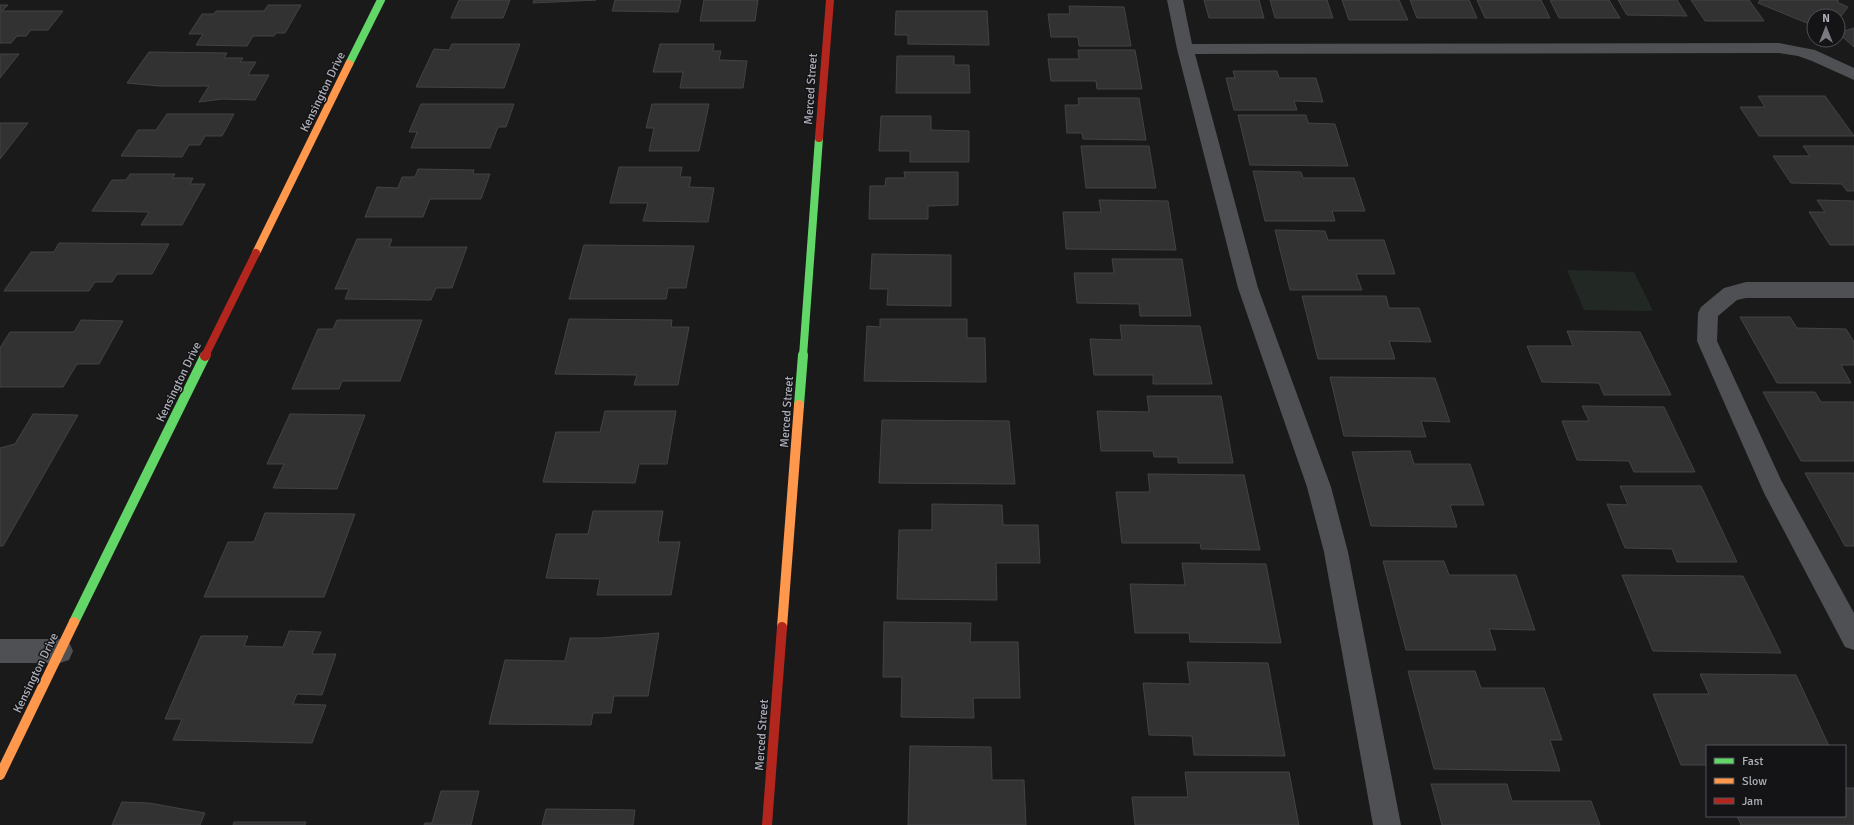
<svg xmlns="http://www.w3.org/2000/svg" width="1854" height="825" font-family="Signika,sans-serif">
<style>
.green{fill:#222924}
.building{fill:#323233;stroke:#434346}
.lines{fill:none;stroke-linecap:round;stroke-linejoin:round}
.lane{fill:#4f5053;fill-rule:evenodd}
.street{fill:#4f5053;fill-rule:evenodd}
.fast-far1{stroke:#63d668;stroke-width:8}
.fast{stroke:#63d668;stroke-width:10}
.slow-far1{stroke:#ff974d;stroke-width:8}
.slow{stroke:#ff974d;stroke-width:10}
.jam-far1{stroke:#b3261e;stroke-width:8}
.jam{stroke:#b3261e;stroke-width:10}
.labels{text-anchor:middle;dominant-baseline:central;stroke-width:3;stroke-linejoin:round;paint-order:stroke}
.street-label{font-size:12px;fill:#adafba;stroke:#141416}
</style>
<rect width="100%" height="100%" fill="#1a1a1a"/>
<path class="green" d="M1567,270l67,2 19,39 -69,-1z"/>
<g class="building">
<path d="M459,0h51l-7,18h-52z"/>
<path d="M534,0h62l-63,3z"/>
<path d="M615,0h66l-3,12 -66,-1z"/>
<path d="M704,0h54l-3,21h-55z"/>
<path d="M1204,0h55l5,18h-55z"/>
<path d="M1270,0h57l6,18h-58z"/>
<path d="M1342,0h57l9,20h-59z"/>
<path d="M1410,0h59l8,18h-60z"/>
<path d="M1477,0h64l9,18h-65z"/>
<path d="M1550,0h59l11,18h-61z"/>
<path d="M1618,0h59l10,16 -60,-1z"/>
<path d="M1691,0h58l15,21h-59z"/>
<path d="M1760,0h79l-2,2 11,5 -10,13v-4h-24v10l-56,-23z"/>
<path d="M0,5h8l-6,6h61l-15,19h-17l-5,6h-9l-6,7h-11z"/>
<path d="M268,5h33l-16,28h-9l-2,3h-21l-6,10 -51,-1 7,-11h-14l13,-20h12l2,-3h48z"/>
<path d="M1069,6l55,1 7,39h-52l-1,-9h-27l-3,-23h22z"/>
<path d="M896,11h91l2,34 -81,-1v-9h-13z"/>
<path d="M1854,28v19l-16,-14z"/>
<path d="M452,44h68l-16,44 -88,-1 18,-38 15,1z"/>
<path d="M660,44h54l-1,7h8l-2,9 28,1 -4,27h-63l3,-16h-30z"/>
<path d="M1078,50h57l7,39h-45l-1,-8h-45l-3,-22h31z"/>
<path d="M149,52l78,1 -3,5h19l-3,4h16l-8,13h21l-14,25 -33,-1 -23,3 10,-16h-50l-32,-3z"/>
<path d="M0,54h19l-19,24z"/>
<path d="M897,56h57v9h15l1,28h-74z"/>
<path d="M1233,71h44l2,7h37l7,24 -29,-1 3,9h-63l-8,-32h9z"/>
<path d="M1758,96h67l29,40h-95l-19,-29h25z"/>
<path d="M1078,98h61l7,42 -63,-1 -1,-6h-15l-2,-28h14z"/>
<path d="M421,104h93l-8,23h-8l-8,21h-79l6,-16h-8z"/>
<path d="M652,104h57l-10,47h-50l5,-23h-8z"/>
<path d="M167,114h67l-12,22h-17l-5,9h-11l-7,12 -61,-1 17,-26h18z"/>
<path d="M1238,115h68l2,8 27,1 13,42 -98,-1z"/>
<path d="M881,116h50v14l38,1v31h-59v-11h-31z"/>
<path d="M0,123h28l-28,36z"/>
<path d="M1081,146h68l7,42h-70z"/>
<path d="M1803,146h51v45h-7l-5,-7 -51,-1 -18,-27h37z"/>
<path d="M619,167h63l-2,10h11l-2,10 25,1 -6,34 -65,-1 5,-18h-38z"/>
<path d="M418,169l56,1 -1,4h17l-9,25h-51l-7,18h-58l12,-30 21,1 4,-11h13z"/>
<path d="M1253,171l48,1 2,6h51l11,33h-33l3,10h-70z"/>
<path d="M904,172h54v33l-30,1v13h-59l1,-33h15l1,-8h19z"/>
<path d="M130,174h45l-3,4h21l-3,6h15l-23,41h-41l8,-13 -57,-1 20,-31h14z"/>
<path d="M1099,200l69,1 8,49 -110,-1 -3,-37h38z"/>
<path d="M1817,200l37,1v44h-24l-21,-33h16z"/>
<path d="M1275,230l50,1 3,9h56l11,34h-39l6,16h-72z"/>
<path d="M357,239h35l-3,8h78l-15,41h-16l-5,12 -86,-1 4,-10h-14z"/>
<path d="M59,243l110,1 -17,30h-35l-5,8h-17l-6,9h-85l27,-39h23z"/>
<path d="M584,245l110,1 -8,42h-18l-2,11h-97z"/>
<path d="M872,254l79,1v51l-64,-1 1,-16h-18z"/>
<path d="M1112,259h70l9,57h-51l-1,-12 -62,-1 -3,-30h40z"/>
<path d="M1302,296h84l3,12h30l12,34 -42,-1 6,18h-77z"/>
<path d="M1740,317h50l7,11 49,1 8,13v23h-13l10,18h-74z"/>
<path d="M569,319l103,1 -1,7h18l-11,58h-44l3,-10 -82,-1z"/>
<path d="M880,319h87v19h18l1,44 -122,-1 3,-55 13,1z"/>
<path d="M81,320l42,1 -24,43h-22l-14,23h-63v-39l10,-16h64z"/>
<path d="M337,320h85l-22,61h-58l-3,8h-47l26,-60h15z"/>
<path d="M1120,325l80,1 12,58h-59v-9h-59l-4,-36 32,1z"/>
<path d="M1567,331l73,1 31,63h-67l-5,-12 -57,-1 -15,-36h46z"/>
<path d="M1330,377l105,1 15,44 -29,-1 5,16 -82,-1z"/>
<path d="M1763,392h52l6,10h33v59h-53z"/>
<path d="M1147,396h74l12,67h-55v-6h-24l-1,-6h-52l-4,-40 52,1z"/>
<path d="M1582,406l82,1 31,65h-61l-5,-11 -52,-1 -15,-39h27z"/>
<path d="M605,411h71l-9,53h-28l-4,19 -92,-1 13,-50h44z"/>
<path d="M33,414l45,1 -75,131h-3v-98l15,-4z"/>
<path d="M290,414l75,1 -28,74 -64,-1 11,-24h-17z"/>
<path d="M882,420l127,1 6,63 -136,-1z"/>
<path d="M1410,451l4,13h56l14,41h-34l7,22 -86,-1 -19,-74z"/>
<path d="M1805,473h49v73h-9z"/>
<path d="M1148,474l96,1 16,75 -59,-1 -1,-6h-78l-6,-51h34z"/>
<path d="M1620,486h81l36,76h-60l-5,-13 -47,-1 -18,-44 21,1z"/>
<path d="M932,504l70,1 1,20h35l2,38h-44l1,37 -100,-1 2,-69h33z"/>
<path d="M593,511h70l-5,31h22l-9,53h-74l3,-16 -54,-1 10,-44h32z"/>
<path d="M265,513l90,1 -31,83h-120l24,-55h26z"/>
<path d="M1383,561h61l5,14h67l19,55 -46,-1 7,21h-90z"/>
<path d="M1182,563l84,1 15,79 -91,-1 -1,-9h-54l-5,-49 55,1z"/>
<path d="M1622,575l121,1 38,77 -128,-2z"/>
<path d="M884,622l87,1 -1,19h48l2,56h-47l1,20 -73,-1 1,-40h-19z"/>
<path d="M289,631l32,1 -9,22h24l-14,41 -25,-1 -4,10 33,1 -14,38 -139,-3 9,-21h-17l36,-83h47l-4,10 39,1z"/>
<path d="M659,633l-11,63h-34l-3,17h-18l-2,12 -102,-1 16,-64 60,1 5,-23h32z"/>
<path d="M1187,662l81,1 17,93 -91,-1 -2,-19 -43,-1 -6,-52 47,1z"/>
<path d="M1408,671h67l6,17h63l18,52h-12l10,31 -126,-2z"/>
<path d="M1700,674l96,1 33,71h-122v19h-26l-28,-71h56z"/>
<path d="M910,746l81,1 1,33h32l2,45h-118z"/>
<path d="M1185,772h104l10,53h-164l-3,-28h56z"/>
<path d="M1431,784h76l5,17h79l9,24h-158z"/>
<path d="M1845,788h9v37h-113l-4,-9h108z"/>
<path d="M441,791h38l-8,34h-47l1,-2h7z"/>
<path d="M122,802l27,1 56,10 -5,12h-88z"/>
<path d="M546,809l89,1 -2,15h-91z"/>
<path d="M234,822h72l-1,3h-72z"/>
</g>
<g class="lines">
<g class="lane">
<path d="M1167,0h16l9,44 587,-1 36,7 39,18v12l-42,-19 -14,-5 -19,-3 -584,1 63,234 73,199 17,65 53,273h-28l-49,-273 -17,-65 -69,-199 -61,-239z"/>
<path d="M1746,282h108v16h-108l-9,2 -19,16 -1,25 64,139 73,133v37l-9,-3 -81,-154 -67,-152 1,-28 3,-6 23,-19z"/>
</g>
<path class="street" d="M0,639h60l9,3 4,9 -4,9 -9,3h-60z"/>
<g class="fast-far1">
<path d="M349,64l32,-64"/>
<path d="M803,356l16,-218"/>
</g>
<g class="fast">
<path d="M799,405l4,-50"/>
<path d="M74,622l131,-266"/>
</g>
<path class="slow-far1" d="M256,253l93,-189"/>
<g class="slow">
<path d="M782,627l17,-222"/>
<path d="M0,775l74,-153"/>
</g>
<g class="jam-far1">
<path d="M819,138l11,-138"/>
<path d="M205,356l51,-103"/>
</g>
<g class="jam">
<path d="M205,356l1,-1"/>
<path d="M767,825l15,-198"/>
</g>
</g>
<g class="labels">
<g class="street-label">
<text transform="translate(811 89) rotate(-86)">Merced Street</text>
<text transform="translate(323 92) rotate(-64)">Kensington Drive</text>
<text transform="translate(179 382) rotate(-64)">Kensington Drive</text>
<text transform="translate(787 412) rotate(-86)">Merced Street</text>
<text transform="translate(36 673) rotate(-64)">Kensington Drive</text>
<text transform="translate(762 735) rotate(-86)">Merced Street</text>
</g>
</g>
<rect x="1706" y="745" width="140" height="72" fill="#141416" stroke="#515258"/>
<rect x="1714" y="758" width="20" height="6" fill="#63d668" stroke="#515258"/>
<text x="1742" y="765" font-size="12" fill="#adafba">Fast</text>
<rect x="1714" y="778" width="20" height="6" fill="#ff974d" stroke="#515258"/>
<text x="1742" y="785" font-size="12" fill="#adafba">Slow</text>
<rect x="1714" y="798" width="20" height="6" fill="#b3261e" stroke="#515258"/>
<text x="1742" y="805" font-size="12" fill="#adafba">Jam</text>
<g transform="translate(1826 28)"><circle r="19" fill="#141416" stroke="#515258"/>
<path d="M0-3L7 15L0 10L-7 15Z" fill="#7a7b82"/>
<text y="-6" font-size="11" font-weight="bold" text-anchor="middle" fill="#adafba">N</text>
</g>
</svg>
